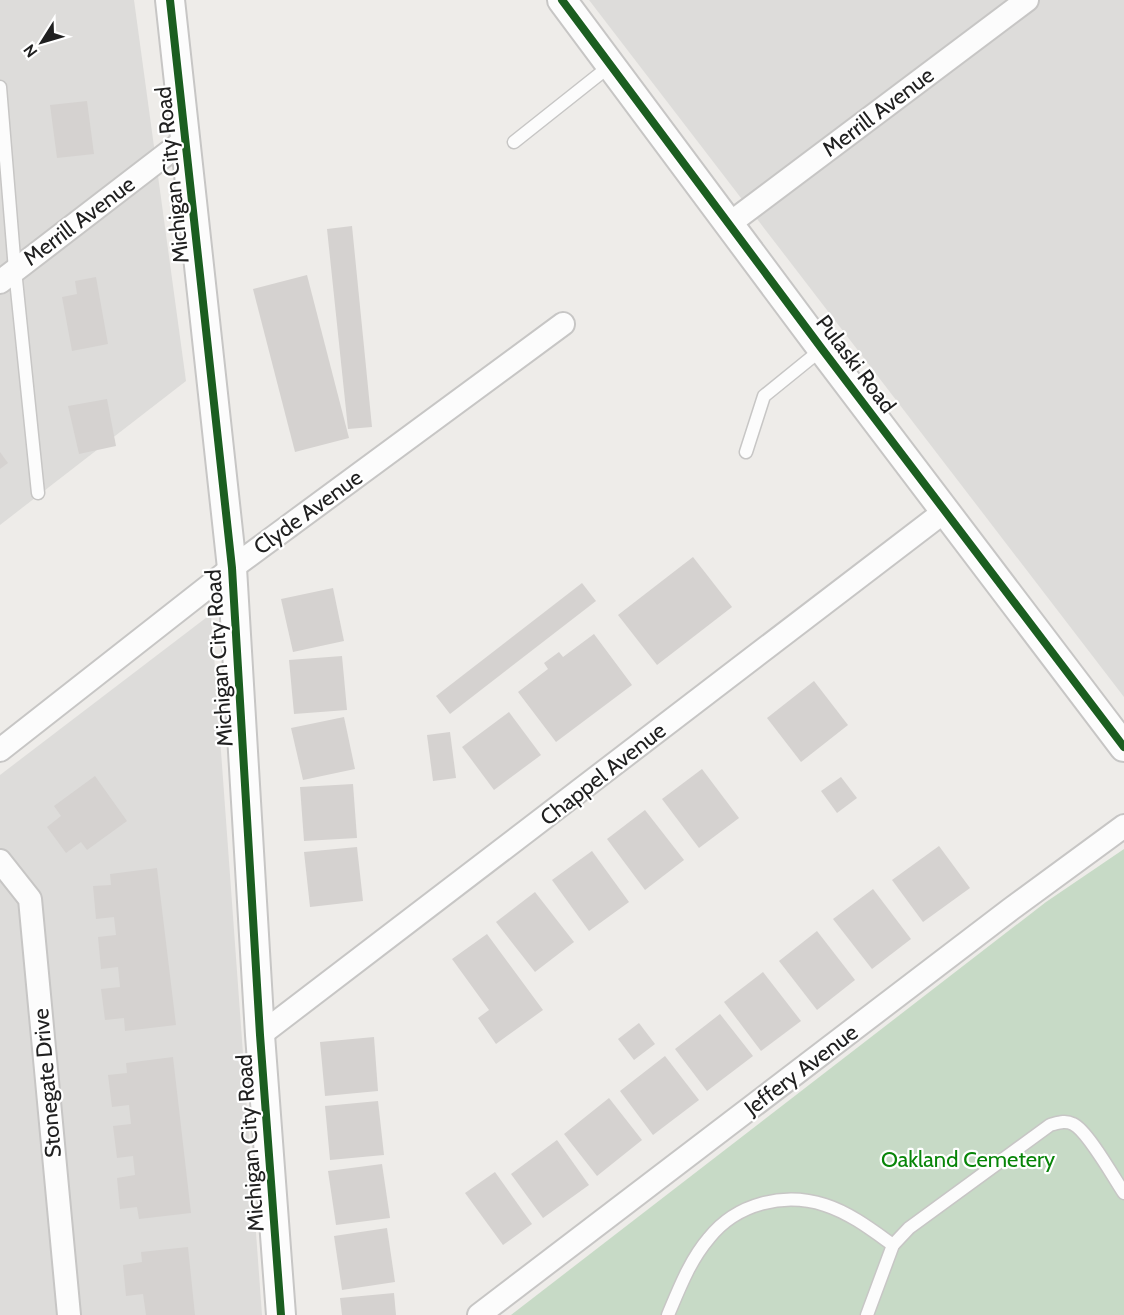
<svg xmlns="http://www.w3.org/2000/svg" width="1124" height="1315" font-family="Cabin,sans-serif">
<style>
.residential{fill:#dddcda}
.cemetery{fill:#c7dac6}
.building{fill:#d5d2d0}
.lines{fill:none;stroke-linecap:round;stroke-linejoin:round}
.service-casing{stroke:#c7c6c5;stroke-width:15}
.minor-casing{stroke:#c7c6c5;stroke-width:26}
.tertiary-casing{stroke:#c7c6c5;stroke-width:32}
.service{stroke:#fcfcfc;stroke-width:12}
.minor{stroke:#fcfcfc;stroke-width:22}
.tertiary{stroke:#fcfcfc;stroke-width:28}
.cycleway-casing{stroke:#fff;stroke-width:11}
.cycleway{stroke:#1b5e20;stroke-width:8}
.labels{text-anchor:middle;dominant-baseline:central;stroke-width:4.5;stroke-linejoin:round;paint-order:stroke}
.street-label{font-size:22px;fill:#202020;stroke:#fff}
.park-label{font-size:22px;fill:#078508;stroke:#fff}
</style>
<rect width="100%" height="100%" fill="#eeece9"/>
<g class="residential">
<path d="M0,0h134l52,381 -186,144z"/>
<path d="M589,0h535v697z"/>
<path d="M211,614l51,701h-262v-540z"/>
</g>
<path class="cemetery" d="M1124,849v466h-613l535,-413z"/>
<g class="building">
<path d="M87,101l7,53 -37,4 -7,-53z"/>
<path d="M352,226l20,201 -24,2 -21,-200z"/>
<path d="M307,275l42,163 -54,14 -42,-163z"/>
<path d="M96,277l12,67 -36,7 -10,-54 15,-3 -2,-13z"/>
<path d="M107,399l9,47 -37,8 -11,-48z"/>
<path d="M0,452l8,11 -8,6z"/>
<path d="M693,557l39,50 -75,58 -39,-50z"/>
<path d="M582,583l14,18 -146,113 -14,-18z"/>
<path d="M333,588l11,53 -51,11 -12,-53z"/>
<path d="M594,634l38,51 -76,57 -38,-50 30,-23 -4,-6 15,-11 4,5z"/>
<path d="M342,656l5,54 -53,4 -5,-54z"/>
<path d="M814,681l34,44 -47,37 -34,-44z"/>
<path d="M509,712l32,43 -47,35 -32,-43z"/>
<path d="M344,717l11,52 -52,11 -12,-52z"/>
<path d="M450,732l6,46 -23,3 -6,-46z"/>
<path d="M702,769l37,49 -40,30 -37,-49z"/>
<path d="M95,776l32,45 -40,29 -6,-8 -15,11 -19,-26 14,-11 -7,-10z"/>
<path d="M841,777l16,21 -20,15 -16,-22z"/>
<path d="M353,784l4,54 -53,3 -4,-54z"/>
<path d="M645,810l39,50 -39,30 -38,-51z"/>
<path d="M939,846l31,42 -47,34 -31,-42z"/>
<path d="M357,847l6,54 -53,6 -6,-55z"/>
<path d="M592,851l37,51 -40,29 -37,-51z"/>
<path d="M157,868l19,157 -51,6 -1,-13 -19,2 -4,-31 19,-2 -2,-20 -17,2 -3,-32 18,-2 -2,-18 -18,2 -3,-33 18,-1 -1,-11z"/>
<path d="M873,889l38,50 -39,30 -39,-50z"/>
<path d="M535,892l39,50 -39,30 -39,-50z"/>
<path d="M817,931l38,49 -38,30 -38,-49z"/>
<path d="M487,934l56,76 -47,34 -18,-26 11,-8 -37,-51z"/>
<path d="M763,972l38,49 -40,30 -37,-49z"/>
<path d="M720,1014l33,42 -46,35 -32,-42z"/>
<path d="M639,1023l16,21 -21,16 -16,-21z"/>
<path d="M374,1037l4,54 -53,5 -5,-54z"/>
<path d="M665,1056l34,44 -46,35 -33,-44z"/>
<path d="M173,1057l18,156 -52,6 -2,-12 -17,2 -3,-31 18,-3 -2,-19 -16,2 -4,-32 18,-2 -2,-19 -17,2 -4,-32 19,-2 -1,-10z"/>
<path d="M609,1098l33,42 -45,36 -33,-42z"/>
<path d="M378,1101l6,54 -54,5 -5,-54z"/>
<path d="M557,1140l32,45 -46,33 -32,-44z"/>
<path d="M382,1164l8,54 -54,7 -8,-54z"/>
<path d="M495,1172l37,52 -29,21 -38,-52z"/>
<path d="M387,1228l8,54 -53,8 -8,-54z"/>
<path d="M188,1247l7,68h-49l-3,-21 -17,2 -3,-31 19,-3 -1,-10z"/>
<path d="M394,1293l2,22h-54l-2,-17z"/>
</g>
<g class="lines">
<g class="service-casing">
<g id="service">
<path d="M0,87l15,183 23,223"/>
<path d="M514,142l97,-77"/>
<path d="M746,452l18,-56 58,-47"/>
<path d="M668,1315c11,-26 22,-55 41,-77 28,-35 75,-46 116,-33 25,8 47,25 68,40"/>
<path d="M867,1315l26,-70 16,-17 141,-103c8,-2 15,-5 23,-1 14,6 41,54 51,69"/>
</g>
</g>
<g class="minor-casing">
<g id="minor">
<path d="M729,224l298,-224"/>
<path d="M0,282l186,-143"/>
<path d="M0,750l232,-182 331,-244"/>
<path d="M0,861l30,38 39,416"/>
<path d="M260,1035l685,-524"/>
<path d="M479,1315l532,-406 113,-83"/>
</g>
</g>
<g class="tertiary-casing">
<g id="tertiary">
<path d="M170,0l62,568 28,467 21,280"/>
<path d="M562,0l260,349 302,398"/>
</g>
</g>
<use href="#service" class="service"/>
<use href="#minor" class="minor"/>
<use href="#tertiary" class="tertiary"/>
<g class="cycleway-casing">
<g id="cycleway">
<path d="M170,0l62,568 28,467 21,280"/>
<path d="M562,0l260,349 302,398"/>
</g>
</g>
<use href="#cycleway" class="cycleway"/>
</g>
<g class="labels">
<g class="street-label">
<text transform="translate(878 112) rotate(-37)">Merrill Avenue</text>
<text transform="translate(172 175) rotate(-96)">Michigan City Road</text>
<text transform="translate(79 221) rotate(-37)">Merrill Avenue</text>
<text transform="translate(856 364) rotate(53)">Pulaski Road</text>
<text transform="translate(308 512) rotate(-36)">Clyde Avenue</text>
<text transform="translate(219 658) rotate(-94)">Michigan City Road</text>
<text transform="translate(603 774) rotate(-38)">Chappel Avenue</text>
<text transform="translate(801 1070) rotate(-37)">Jeffery Avenue</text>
<text transform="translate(47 1083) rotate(-95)">Stonegate Drive</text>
<text transform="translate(250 1143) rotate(-94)">Michigan City Road</text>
</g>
<g class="park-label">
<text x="968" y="1159">Oakland Cemetery</text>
</g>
</g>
<g transform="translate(42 42) rotate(233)" stroke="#ffffff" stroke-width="4.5" paint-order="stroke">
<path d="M0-4.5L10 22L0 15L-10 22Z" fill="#202020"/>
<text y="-9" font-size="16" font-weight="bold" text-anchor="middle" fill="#202020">N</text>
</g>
</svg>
